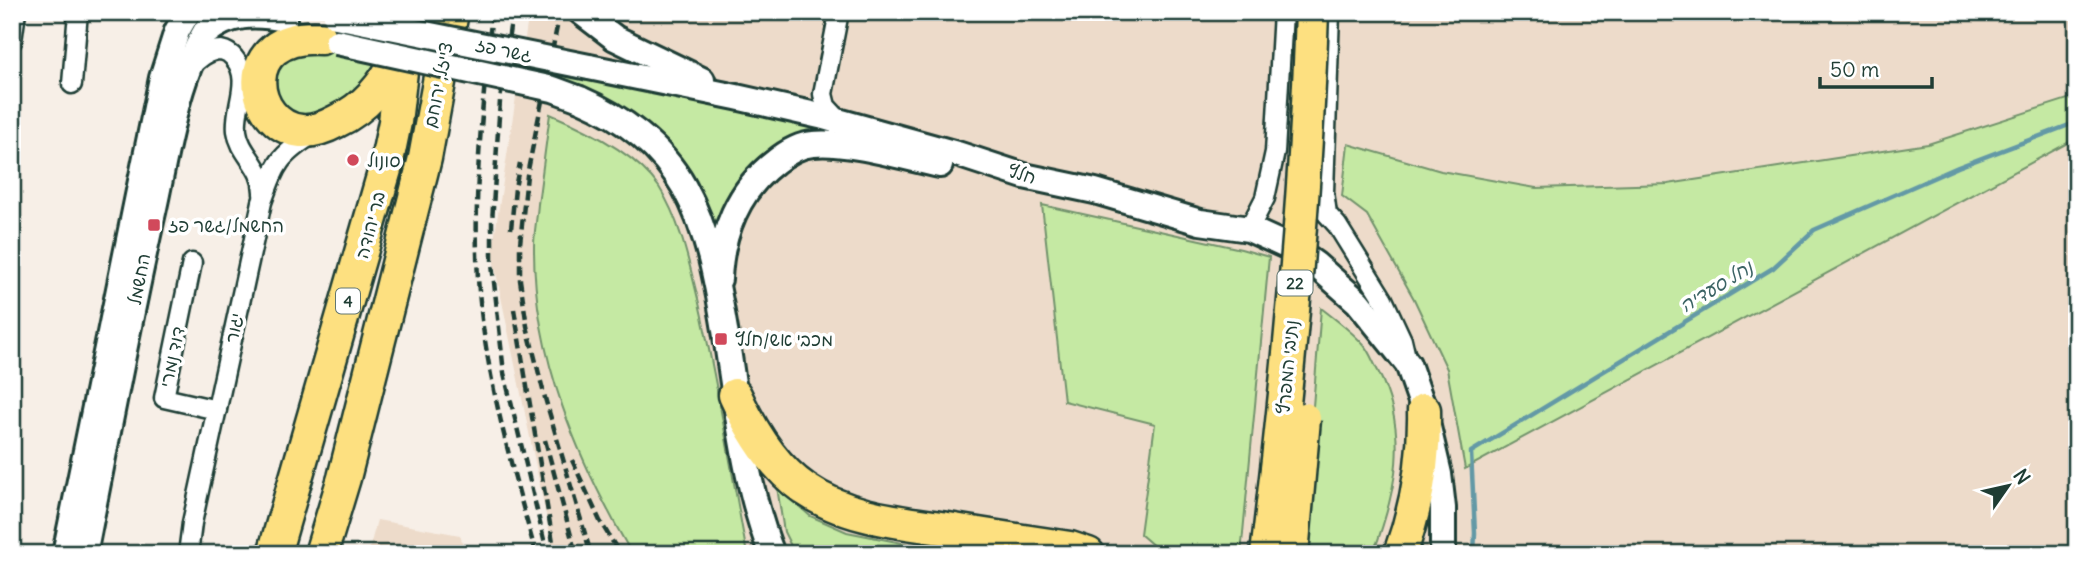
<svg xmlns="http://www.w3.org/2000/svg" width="2089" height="566" font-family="Delius,'Playpen Sans Hebrew',sans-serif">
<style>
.built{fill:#eddbca}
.green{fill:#c5e9a3;stroke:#72936c;stroke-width:2}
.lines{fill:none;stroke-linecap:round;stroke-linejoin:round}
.stream{stroke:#6399a6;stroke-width:4.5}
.street-casing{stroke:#1f3d34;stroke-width:23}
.secondary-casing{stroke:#1f3d34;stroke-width:30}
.highway-casing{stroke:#1f3d34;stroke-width:37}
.street{stroke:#fff;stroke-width:18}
.secondary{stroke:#fff;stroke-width:24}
.highway{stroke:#fde080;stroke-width:32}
.rail{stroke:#1f3d34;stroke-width:4.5;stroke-dasharray:10 5;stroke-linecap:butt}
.secondary-bridge-casing{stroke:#1f3d34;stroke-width:30;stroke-linecap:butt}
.highway-bridge-casing{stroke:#1f3d34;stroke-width:37;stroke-linecap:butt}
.secondary-bridge{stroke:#fff;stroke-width:24}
.highway-bridge{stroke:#fde080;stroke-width:32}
.poi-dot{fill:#d1495b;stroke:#fff;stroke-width:2.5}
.labels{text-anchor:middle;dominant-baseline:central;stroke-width:7;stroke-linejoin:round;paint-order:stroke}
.shield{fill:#fff;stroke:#627771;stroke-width:2}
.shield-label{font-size:16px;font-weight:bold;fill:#1f3d34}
.street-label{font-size:18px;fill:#1f3d34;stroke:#fff}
.poi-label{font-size:18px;fill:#1f3d34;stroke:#fff;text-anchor:start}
.water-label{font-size:19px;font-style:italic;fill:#3b6364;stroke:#fff}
</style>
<rect width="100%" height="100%" fill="#f7efe7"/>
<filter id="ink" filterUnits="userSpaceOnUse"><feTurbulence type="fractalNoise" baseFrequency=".0143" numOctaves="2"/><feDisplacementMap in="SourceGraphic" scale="14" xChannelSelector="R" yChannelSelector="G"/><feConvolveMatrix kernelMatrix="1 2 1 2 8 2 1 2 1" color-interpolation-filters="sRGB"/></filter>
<g filter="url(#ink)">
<g class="built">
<path d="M529,12h1548v542h-1523l-62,-301z"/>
<path d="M377,520l83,15 6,19h-98z"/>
</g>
<g class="green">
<path d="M301,46l79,15 -5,18 -50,42 -49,-13 -5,-43z"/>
<path d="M557,69l319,67 -93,12 -66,101 -26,-63 -138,-104z"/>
<path d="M2077,96v42l-612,331 -18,-100 -33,-70 -47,-84 -25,-19 6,-52 93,27 95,17 132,-4 260,-40z"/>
<path d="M550,114c36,15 86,40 109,73 22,35 30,76 40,116 19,82 32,167 48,251h-115c-54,-93 -99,-198 -98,-308 0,-14 3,-28 4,-42 4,-30 8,-60 12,-90z"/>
<path d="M1042,205l199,44 28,8 -28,297h-78l-23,-20 15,-110 -91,-23z"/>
<path d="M1321,308c14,11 29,22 41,35 7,7 11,19 16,28 32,62 18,121 -5,183h-72z"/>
<path d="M777,487l33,29 37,16 110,22h-162l-11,-22z"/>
</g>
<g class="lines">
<path class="stream" d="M1474,554l1,-21 -4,-81 302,-184 41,-38 144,-63 119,-45"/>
<g class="street-casing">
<g id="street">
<path d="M839,12l-16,82 3,12 13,14"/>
<path d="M1330,12l-6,180 3,22 10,11 46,74 19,41 4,17"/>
<path d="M12,41l4,-29"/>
<path d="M189,69c7,-9 19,-19 32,-19 5,1 10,4 13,8 19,22 0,48 3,73 3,24 27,35 26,63"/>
<path d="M72,84l6,-72"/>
<path d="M1249,229l16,-31 10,-46 8,-140"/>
<path d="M192,263l-28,135 53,12"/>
<path d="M188,554l4,-31 70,-321c14,-39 17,-47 53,-69"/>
</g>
</g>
<g class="secondary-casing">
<g id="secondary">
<path d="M581,12l34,26 87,42"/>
<path d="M206,33c23,-20 49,-20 78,-14"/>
<path d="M589,67l147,30 84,19 137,38 67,22 71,15 105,31 49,7 46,21 20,14 43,38 50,62 16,46 15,64 4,34v46"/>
<path d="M580,99c42,18 81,47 104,88 24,43 33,95 41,143 12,75 19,153 47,224"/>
<path d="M719,279c2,-46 19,-89 56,-117 11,-9 24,-17 38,-18 33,-4 93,14 127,21"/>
<path d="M65,554l97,-476 15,-47 11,-19"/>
<path d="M84,554c23,-115 44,-231 70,-346 14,-64 24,-142 64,-196"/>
</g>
</g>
<g class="highway-casing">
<g id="highway">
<path d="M321,38c-87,-5 -71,88 -20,93 13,1 25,-4 36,-10 28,-13 49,-38 62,-66"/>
<path d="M735,395c16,35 38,72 70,94 42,29 95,33 143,40 41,7 81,13 122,19l18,6"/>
<path d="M274,554l112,-388 9,-44 13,-110"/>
<path d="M321,554l23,-76 81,-320 27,-146"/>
<path d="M1400,554c17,-47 25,-94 24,-144"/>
</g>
</g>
<use href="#street" class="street"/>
<use href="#secondary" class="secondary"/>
<use href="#highway" class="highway"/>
<g class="rail">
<path d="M492,12c-9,88 -19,177 -14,266 6,93 33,186 58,276"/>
<path d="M512,12l-12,89 -8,121v42l12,109 41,171"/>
<path d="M560,12l-33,163 -7,69v36l7,46 18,72 46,156"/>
<path d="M511,229l4,-41 5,-25"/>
<path d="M514,309l41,245"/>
<path d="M545,440l31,114"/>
<path d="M572,460l28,61 20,33"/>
</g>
<g class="secondary-bridge-casing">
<g id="secondary-bridge">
<path d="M336,16l253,51"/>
<path d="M337,42l216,47 27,10"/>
</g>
</g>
<g class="highway-bridge-casing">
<g id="highway-bridge">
<path d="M1267,554c22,-180 39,-361 45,-542"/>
<path d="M1292,554l12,-135"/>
</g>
</g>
<use href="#secondary-bridge" class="secondary-bridge"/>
<use href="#highway-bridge" class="highway-bridge"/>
</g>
</g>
<g class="poi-dot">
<circle cx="353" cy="160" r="7"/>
<rect x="147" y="218" width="14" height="14" rx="3.5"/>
<rect x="714" y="332" width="14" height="14" rx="3.5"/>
</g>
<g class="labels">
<g class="shield">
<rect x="1277.5" y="270.5" width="35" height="25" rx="5"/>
<rect x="336" y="288.5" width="24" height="25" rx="5"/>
</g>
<g class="shield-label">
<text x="1295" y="283">22</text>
<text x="348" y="301">4</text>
</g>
<g class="street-label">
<text transform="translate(504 50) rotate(12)">גשר פז</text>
<text transform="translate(438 85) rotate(-79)">צייזל, ירוחם</text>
<text transform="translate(1022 174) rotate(17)">חלץ</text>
<text transform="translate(370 225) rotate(-75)">בר יהודה</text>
<text transform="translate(139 279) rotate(-79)">החשמל</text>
<text transform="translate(234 328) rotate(-78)">יגור</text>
<text transform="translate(172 357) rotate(-78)">דוד נמרי</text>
<text transform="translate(1287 367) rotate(-85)">נתיבי המפרץ</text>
</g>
<g class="poi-label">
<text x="367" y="160">סונול</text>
<text x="168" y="225">החשמל/גשר פז</text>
<text x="735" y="339">מכבי אש/חלץ</text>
</g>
<g class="water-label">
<text transform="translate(1716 286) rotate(-31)">נחל סעדיה</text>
</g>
</g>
<rect width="2089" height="566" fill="none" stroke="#fff" stroke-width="42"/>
<rect x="21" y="21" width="2047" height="524" fill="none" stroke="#1f3d34" stroke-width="2.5" filter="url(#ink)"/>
<g transform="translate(2008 486) rotate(56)" stroke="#ffffff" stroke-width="5" paint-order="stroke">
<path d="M0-5L12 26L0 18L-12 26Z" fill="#1f3d34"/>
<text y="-10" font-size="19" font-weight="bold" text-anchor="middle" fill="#1f3d34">N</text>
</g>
<path d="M1820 77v10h112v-10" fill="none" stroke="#1f3d34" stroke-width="3.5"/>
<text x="1830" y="77" font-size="21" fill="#1f3d34" stroke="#ffffff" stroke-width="5" paint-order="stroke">50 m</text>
</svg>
